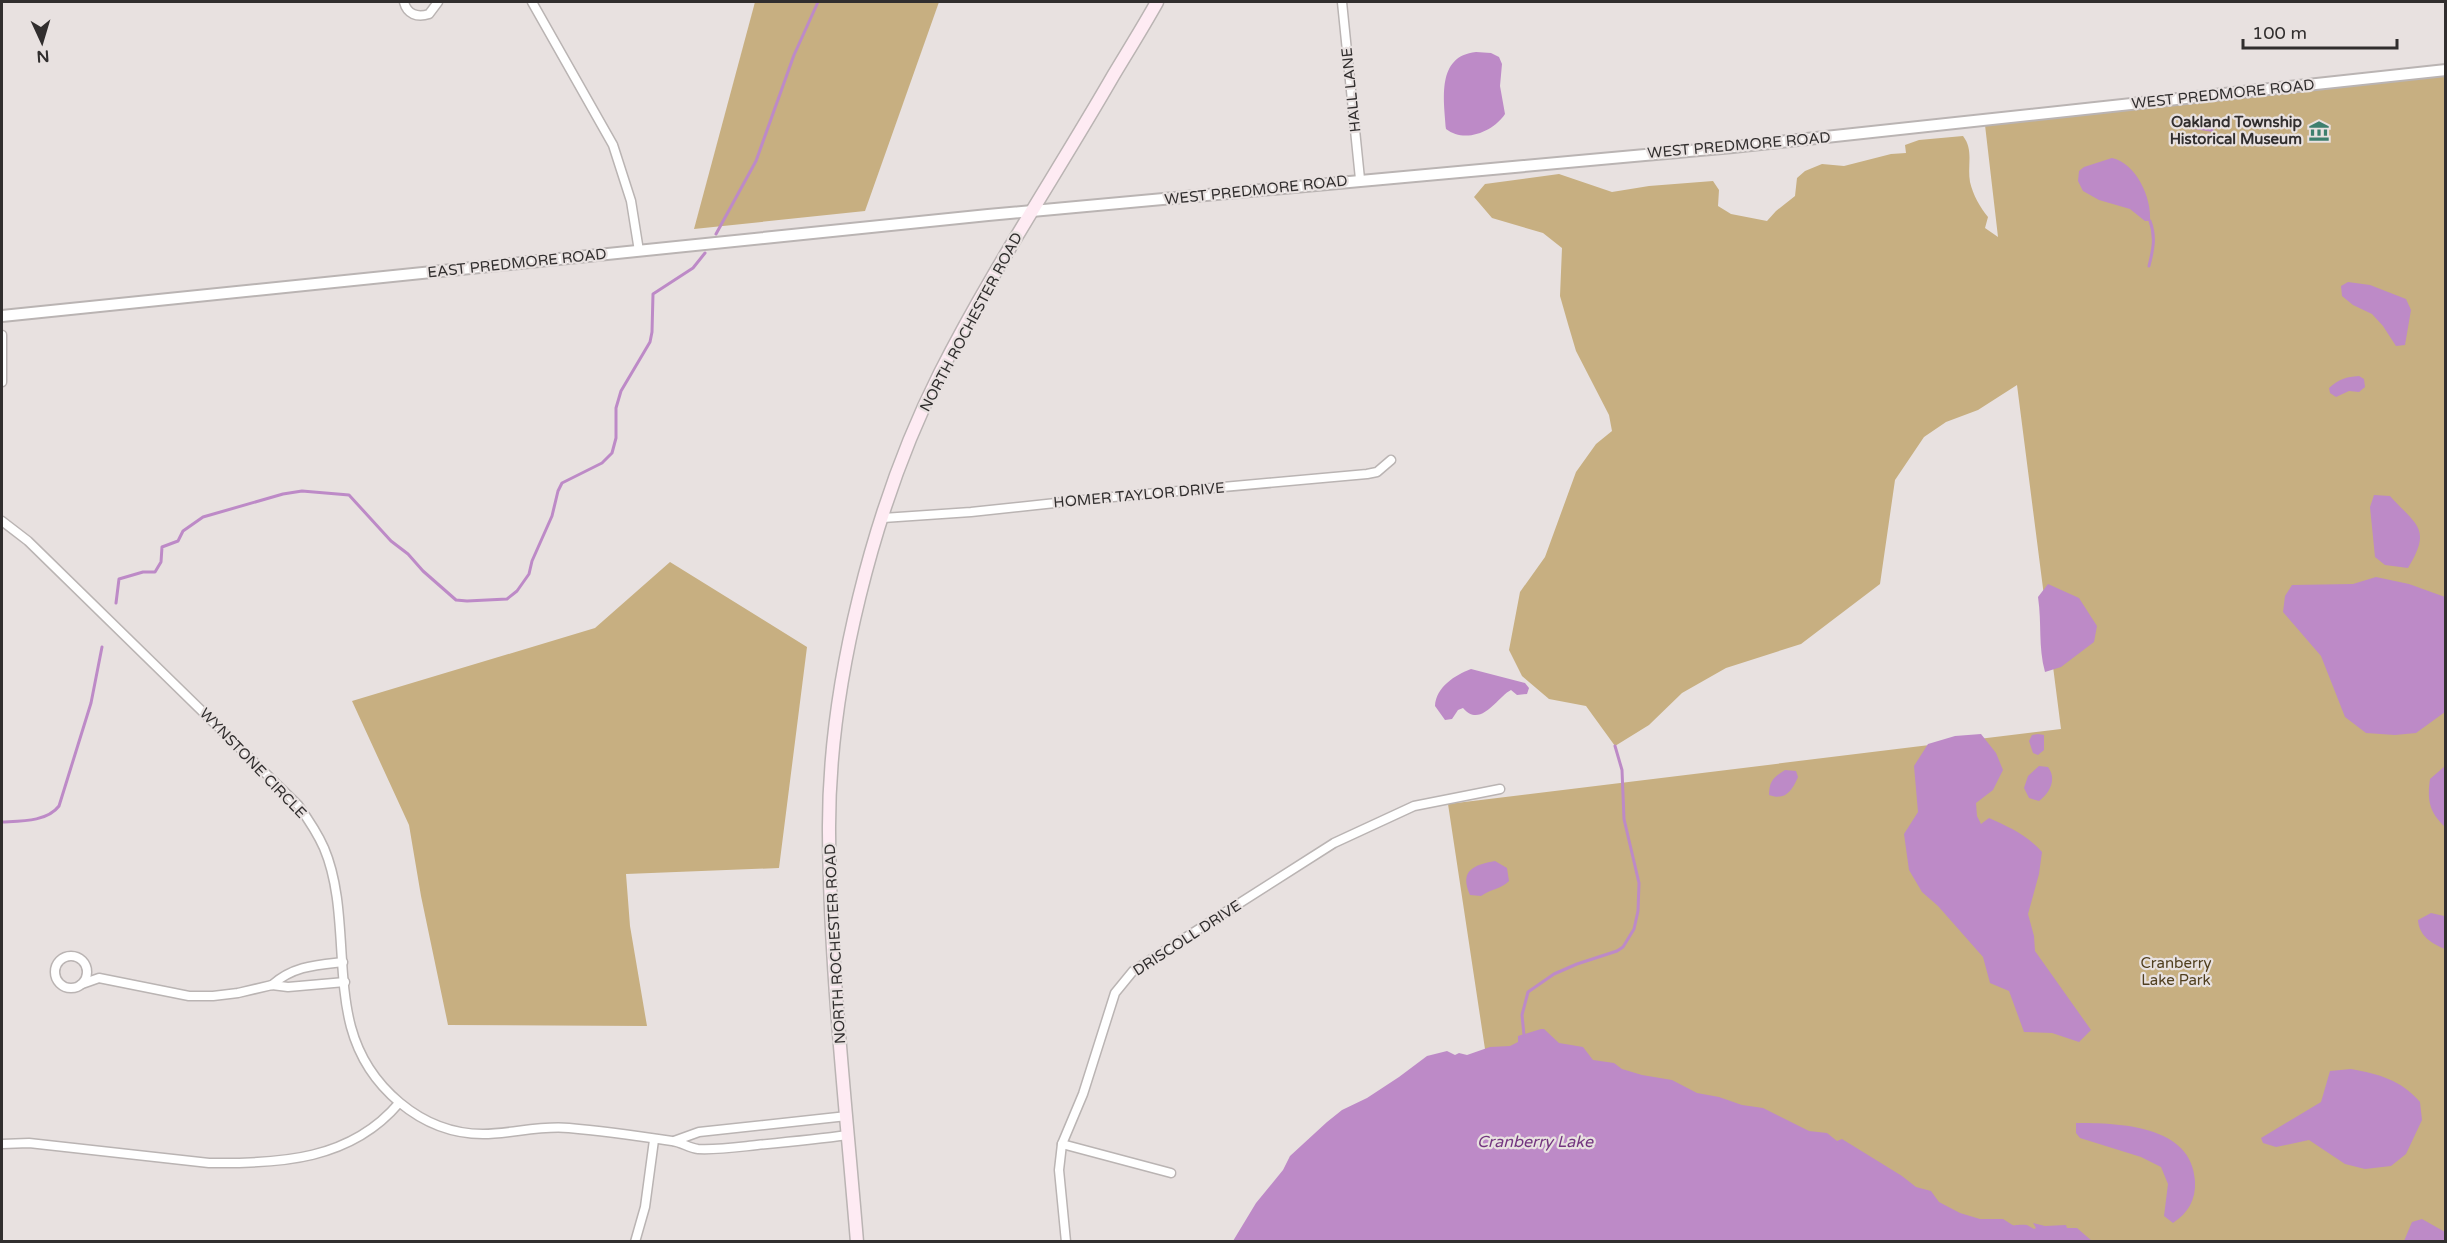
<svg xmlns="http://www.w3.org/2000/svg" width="2447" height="1243" font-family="'Varela Round',sans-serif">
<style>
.green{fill:#c7af81}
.water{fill:#bd8ac7}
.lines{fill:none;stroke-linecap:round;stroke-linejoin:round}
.stream{stroke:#bd8ac7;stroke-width:3}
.minor-casing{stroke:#bab4b3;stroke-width:11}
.tertiary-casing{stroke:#bab4b3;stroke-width:14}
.secondary-casing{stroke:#bab4b3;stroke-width:15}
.minor{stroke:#fff;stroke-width:8}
.tertiary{stroke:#fff;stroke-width:10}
.secondary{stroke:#feebf3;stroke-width:12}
.labels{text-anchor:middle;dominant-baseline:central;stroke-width:4.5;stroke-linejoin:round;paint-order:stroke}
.street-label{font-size:15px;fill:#312e2e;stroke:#e8e1e0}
.poi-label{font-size:15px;font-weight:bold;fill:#312e2e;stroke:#e8e1e0;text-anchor:end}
.park-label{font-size:15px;fill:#503f1f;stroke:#e8e1e0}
.water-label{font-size:16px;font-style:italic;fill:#73357f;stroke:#e8e1e0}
</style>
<rect width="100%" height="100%" fill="#e8e1e0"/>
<g class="green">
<path d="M755,2h184l-74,209 -171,18z"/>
<path d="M2445,74v1167h-931l-66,-437 613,-75 -44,-344 -39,25 -32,12 -22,15 -29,43 -15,104 -79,60 -75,24 -44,25 -33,32 -34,21 -29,-40 -37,-7 -27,-23 -13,-26 11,-58 25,-35 31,-85 20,-28 16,-13 -3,-16 -33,-64 -8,-27 -8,-28 2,-48 -19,-15 -51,-15 -18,-21 11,-13 74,-10 53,18 37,-6 64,-5 6,9 -1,16 13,8 36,7 9,-10 19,-15 2,-18 8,-7 17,-7 22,2 47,-12 15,-1 -1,-8 14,-5 44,-4c11,14 4,29 7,46 3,13 10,25 18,35l-3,11 13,9 -13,-112z"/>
<path d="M670,562l137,85 -28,221 -153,6 4,52 17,100 -199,-1 -27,-129 -12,-71 -57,-124 243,-73z"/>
</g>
<g class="water">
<path d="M1476,52l15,1 8,4 3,7 -2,22 5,28c-11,17 -40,30 -59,15 -2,-29 -10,-73 30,-77z"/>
<path d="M2211,117l4,8 -2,7 -32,-5 4,-7z"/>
<path d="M2112,158c24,5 40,40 38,63h-5l-15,-12 -31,-9 -16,-9 -5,-10 1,-10 5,-4z"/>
<path d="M2348,282l22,3 36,14 5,11 -6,35 -9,1 -13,-20 -11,-12 -19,-9 -11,-9 -1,-10z"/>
<path d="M2359,376l5,3 1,8 -6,5 -10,-1 -13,6 -6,-4 -1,-5c10,-9 17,-11 30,-12z"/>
<path d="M2374,495l16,1c27,30 42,32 18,72l-23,-3 -10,-8 -5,-50z"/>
<path d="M2376,577l33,7 36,13v115l-29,21 -21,2 -29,-2 -21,-16 -24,-61 -38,-44 2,-16 7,-11 61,-1z"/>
<path d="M2048,584l31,14 18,28 -3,16 -33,25 -16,5c-7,-26 -3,-48 -7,-75z"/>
<path d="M1471,669l54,14 4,5 -2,6 -10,1 -6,-5c-14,7 -30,39 -48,18l-5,2 -6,9 -7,1 -10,-14c1,-19 20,-31 36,-37z"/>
<path d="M1981,734l15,19 7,17 -10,20 -17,13 1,13 4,8 8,-6c20,9 38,17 53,34l-3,22 -11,40 6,22 1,15 56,79 -12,12 -27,-9 -28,-1 -15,-41 -19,-8 -7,-26 -45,-51 -16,-14 -13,-22 -5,-36 14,-22 -4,-46 14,-22 27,-8z"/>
<path d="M2038,734l6,1v15l-6,5 -5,-2 -4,-12 3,-6z"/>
<path d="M2039,766l9,1c9,12 2,26 -9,34l-10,-3 -5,-10 4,-12z"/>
<path d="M2445,766v61c-16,-15 -18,-27 -15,-48z"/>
<path d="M1785,770l11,1 2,6c-6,14 -13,24 -29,18 0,-14 5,-18 16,-25z"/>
<path d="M1495,861l12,7 2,13c-8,8 -18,8 -28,15l-11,-1c-11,-25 4,-30 25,-34z"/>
<path d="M2431,913l13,3 1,4v29c-13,-5 -26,-13 -27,-29z"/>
<path d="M1541,1029h3l15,14 24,4 10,13 21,3 8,6 20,6 30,5 25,13 22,4 23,8 21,3 46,23 18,2 10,8 5,-2 60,37 14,11 15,4 8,11 21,11 20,6h23c16,10 6,5 24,6l7,4 2,-1 -3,-5 12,3 21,-1 1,3h10l15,13h-859l23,-38 27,-33 7,-14 37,-34 15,-12 25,-12 32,-21 28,-21 20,-5 8,4 4,-2 8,2 23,-8 20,-1 8,-4v-6z"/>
<path d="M2351,1069c28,5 50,11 69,33l2,18 -16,34 -15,12 -26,3 -20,-5 -36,-24 -33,7 -13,-4 -2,-5 60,-36 9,-31z"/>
<path d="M2076,1123c43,0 116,2 119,58 1,19 -7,32 -22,42l-9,-7 4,-32 -7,-17 -20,-10 -61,-19 -4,-5z"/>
<path d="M2422,1219l23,13v9h-41l8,-19z"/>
</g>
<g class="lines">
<g class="stream">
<path d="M716,234l40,-73 38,-106 24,-53"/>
<path d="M2149,266c4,-16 7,-29 1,-45"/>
<path d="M116,603l3,-24 24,-7h12l6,-10 1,-15 16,-6 5,-10 20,-14 80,-23 19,-3 47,4 42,46 17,13 15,17 33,29 11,1 40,-2 10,-8 12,-17 3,-13 20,-45 6,-25 4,-8 40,-20 10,-10 4,-15v-30l5,-17 29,-49 2,-10 1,-38 40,-26 12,-15"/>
<path d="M2,822c18,-1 45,0 57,-16l32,-103 11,-56"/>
<path d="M1524,1035l-2,-20 6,-23 26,-18 23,-10 40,-13 6,-4 11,-18 4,-18 1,-28 -15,-64 -2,-49 -7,-24"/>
</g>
<g class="minor-casing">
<g id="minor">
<path d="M404,2c3,12 13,16 25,12l9,-12"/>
<path d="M532,2l81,143 18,56 8,50"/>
<path d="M1342,2l18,177"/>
<path d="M2,335v47"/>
<path d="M883,518l88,-6 131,-14 265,-24 10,-2 14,-12"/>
<path d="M2,521l26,20 270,264c10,14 19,27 26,43 23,54 12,123 27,179 16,59 70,107 132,107 28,0 57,-9 86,-6 34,3 69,8 103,13 9,1 17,7 26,8 20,1 40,-2 59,-4 31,-3 61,-6 91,-10"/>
<circle cx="71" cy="972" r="16"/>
<path d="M82,984l17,-6 90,18h24l25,-3 34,-8 16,2 57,-5"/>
<path d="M272,985c21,-19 44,-20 71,-23"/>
<path d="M674,1141l25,-9 148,-16"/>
<path d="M2,1144l27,-1 180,20c71,1 142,-3 190,-60"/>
<path d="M1062,1144l109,29"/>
<path d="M635,1242l10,-35 9,-67"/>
<path d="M1066,1242l-7,-72 3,-26 21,-50 32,-101 18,-22 201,-128 80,-37 86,-17"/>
</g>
</g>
<g class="tertiary-casing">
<path id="tertiary" d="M2,316l986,-101 745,-68 713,-77"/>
</g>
<g class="secondary-casing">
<path id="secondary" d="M857,1242c-11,-136 -27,-273 -28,-410 -1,-147 45,-328 111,-459 52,-103 116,-198 173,-297 15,-25 30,-49 44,-74"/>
</g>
<use href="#minor" class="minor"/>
<use href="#tertiary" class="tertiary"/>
<use href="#secondary" class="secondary"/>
</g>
<defs>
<g id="museum-bare" transform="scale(1.62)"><path d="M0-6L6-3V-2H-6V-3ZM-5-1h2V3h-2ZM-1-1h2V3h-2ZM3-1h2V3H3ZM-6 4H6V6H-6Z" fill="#3e7f6e" stroke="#e8e1e0" stroke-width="2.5" paint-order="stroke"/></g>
</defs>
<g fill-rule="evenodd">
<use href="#museum-bare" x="2319" y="131"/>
</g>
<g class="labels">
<g class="street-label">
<text transform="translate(1351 90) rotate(-96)">HALL LANE</text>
<text transform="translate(2223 94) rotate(-6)">WEST PREDMORE ROAD</text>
<text transform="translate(1739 145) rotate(-5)">WEST PREDMORE ROAD</text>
<text transform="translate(1256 190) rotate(-6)">WEST PREDMORE ROAD</text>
<text transform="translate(517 263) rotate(-6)">EAST PREDMORE ROAD</text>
<text transform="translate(971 322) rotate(-62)">NORTH ROCHESTER ROAD</text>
<text transform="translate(1139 495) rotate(-5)">HOMER TAYLOR DRIVE</text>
<text transform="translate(253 763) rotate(46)">WYNSTONE CIRCLE</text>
<text transform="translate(1187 938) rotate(-33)">DRISCOLL DRIVE</text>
<text transform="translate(835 944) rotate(-93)">NORTH ROCHESTER ROAD</text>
</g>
<g class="poi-label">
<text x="2302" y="122">Oakland Township<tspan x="2302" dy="17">Historical Museum</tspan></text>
</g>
<g class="park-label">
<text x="2176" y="963">Cranberry<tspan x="2176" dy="17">Lake Park</tspan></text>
</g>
<g class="water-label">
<text x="1535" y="1142">Cranberry Lake</text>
</g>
</g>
<rect width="2447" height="1243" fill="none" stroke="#312e2e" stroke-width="6"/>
<g transform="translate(42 42) rotate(176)" stroke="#e8e1e0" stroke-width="4.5" paint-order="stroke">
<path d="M0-4.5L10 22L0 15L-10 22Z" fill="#312e2e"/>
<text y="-9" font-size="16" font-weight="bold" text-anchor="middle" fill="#312e2e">N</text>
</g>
<path d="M2243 39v9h154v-9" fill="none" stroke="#312e2e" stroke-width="3"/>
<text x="2252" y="39" font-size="18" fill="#312e2e" stroke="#e8e1e0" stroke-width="4.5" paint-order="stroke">100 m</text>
</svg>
